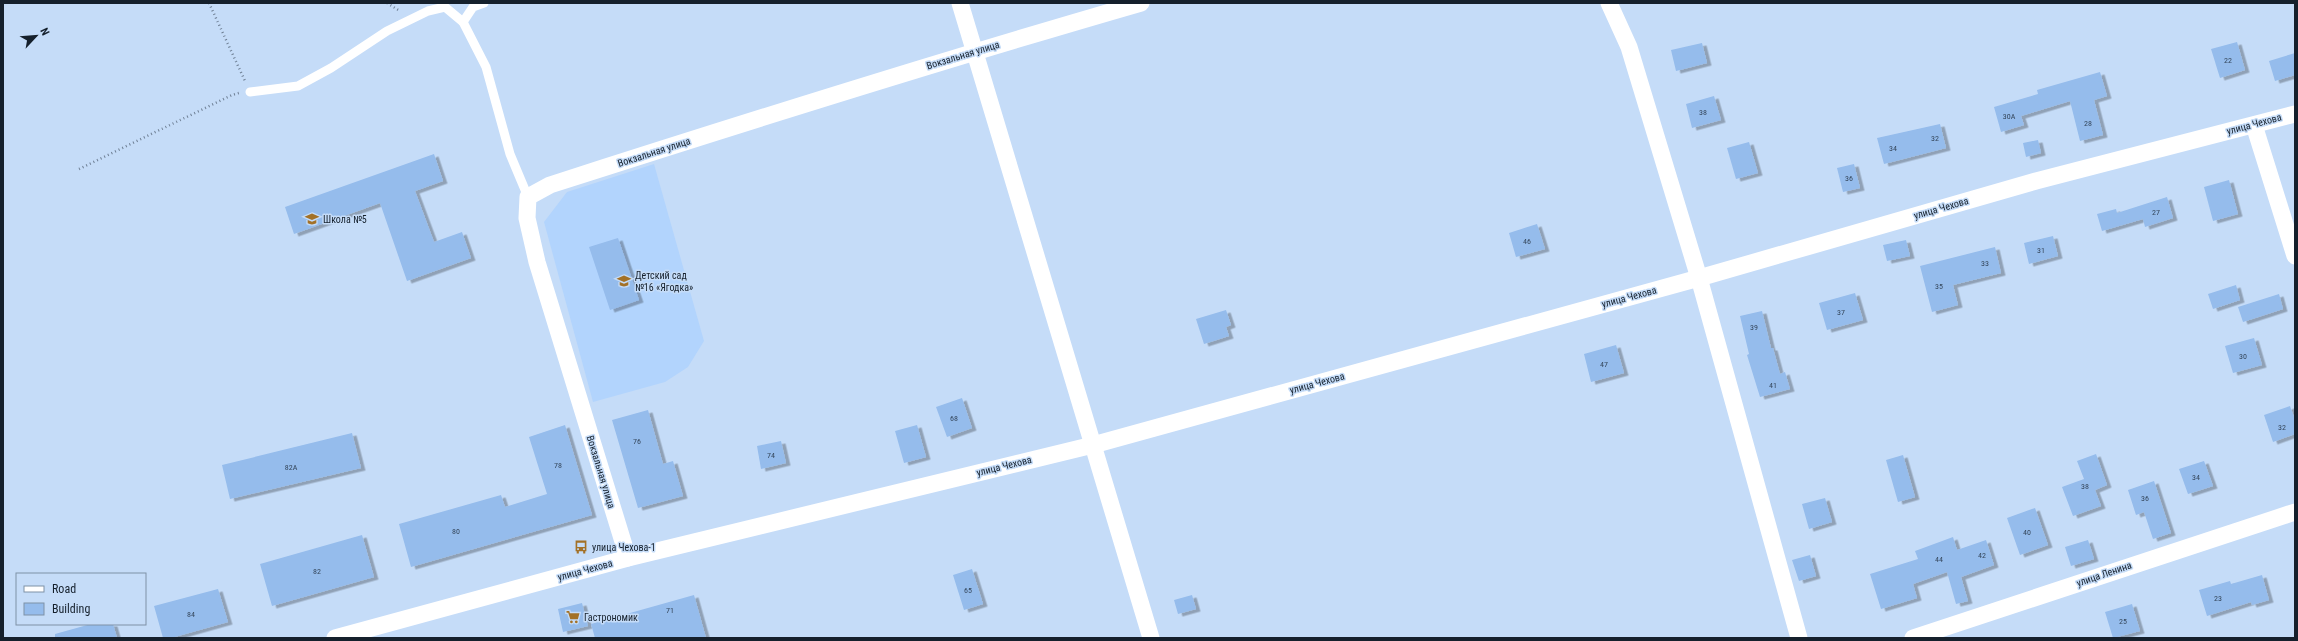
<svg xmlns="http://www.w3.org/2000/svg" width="2298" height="641" font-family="'Roboto Condensed',sans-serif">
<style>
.built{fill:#b2d4fd}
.building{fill:#95bcec;filter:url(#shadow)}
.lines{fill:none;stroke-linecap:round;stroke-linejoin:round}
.path{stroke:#708196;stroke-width:2.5;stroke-dasharray:1 3;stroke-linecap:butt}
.service{stroke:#fff;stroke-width:9}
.minor{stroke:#fff;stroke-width:17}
.labels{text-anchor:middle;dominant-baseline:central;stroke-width:3;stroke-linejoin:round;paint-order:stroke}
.number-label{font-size:8px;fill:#35475c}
.street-label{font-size:10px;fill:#15202c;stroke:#c5dcf8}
.poi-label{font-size:10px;fill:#15202c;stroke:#c5dcf8;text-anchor:start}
</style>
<defs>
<filter id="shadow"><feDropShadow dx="4.5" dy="2.5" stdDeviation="0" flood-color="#0004"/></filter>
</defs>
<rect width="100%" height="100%" fill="#c5dcf8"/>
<path class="built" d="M654,164l50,177 -16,26 -23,15 -72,20 -49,-180 23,-30z"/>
<g class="building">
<path d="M2237,42l8,28 -25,8 -9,-29z"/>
<path d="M1702,43l5,20 -31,8 -5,-21z"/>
<path d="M2295,53v22l-20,6 -6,-20z"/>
<path d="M2100,72l7,24 -13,4 9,35 -23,6 -10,-40 -49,15 3,9 -23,7 -7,-25 44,-13 -1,-4z"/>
<path d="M1714,96l7,24 -29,8 -6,-24z"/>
<path d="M1940,124l6,24 -62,16 -7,-26z"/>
<path d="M2038,140l3,13 -15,4 -3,-14z"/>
<path d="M1749,142l9,31 -22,6 -9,-31z"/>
<path d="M434,154l9,27 -28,10 19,51 28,-10 9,26 -64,23 -27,-78 -86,31 -9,-27z"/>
<path d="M1854,164l6,24 -17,4 -6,-24z"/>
<path d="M2229,180l9,34 -25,7 -9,-34z"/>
<path d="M2167,197l6,21 -28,9 -2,-8 -41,12 -5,-17 19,-5 1,4z"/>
<path d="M1537,224l8,25 -29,8 -7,-24z"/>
<path d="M2053,236l5,20 -29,8 -5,-21z"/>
<path d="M618,238l21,62 -29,10 -21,-63z"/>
<path d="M1906,240l4,16 -23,5 -4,-16z"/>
<path d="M1995,247l6,26 -48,12 5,20 -26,7 -12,-46z"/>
<path d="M2236,285l4,15 -27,9 -5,-15z"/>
<path d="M1855,293l8,27 -36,10 -8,-27z"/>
<path d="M2279,294l4,15 -40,13 -5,-15z"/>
<path d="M1226,310l5,15 -5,2 3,9 -25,8 -8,-25z"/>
<path d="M1762,311l9,37h2l7,26 5,-2 5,17 -30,8 -13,-42 2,-1 -9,-38z"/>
<path d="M2254,338l8,27 -29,8 -8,-27z"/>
<path d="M1616,345l8,28 -33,9 -7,-28z"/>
<path d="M962,398l10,30 -25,9 -11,-30z"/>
<path d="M2290,406l5,14v14l-22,8 -9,-27z"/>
<path d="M648,410l15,54 10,-3 10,35 -45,12 -26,-88z"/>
<path d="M565,425l27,90 -181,52 -12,-43 102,-29 4,12 42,-13 -18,-57z"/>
<path d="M917,425l9,32 -22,6 -9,-32z"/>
<path d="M352,433l9,35 -131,31 -8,-34z"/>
<path d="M781,441l5,22 -25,6 -4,-23z"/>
<path d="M2096,454l11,31 -12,5 6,16 -28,10 -11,-29 22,-8 -7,-18z"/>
<path d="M1903,455l12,42 -17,5 -12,-42z"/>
<path d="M2204,461l9,25 -25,8 -9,-25z"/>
<path d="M2154,481l17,52 -18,6 -9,-27 -8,3 -8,-25z"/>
<path d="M1825,498l7,24 -23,7 -7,-25z"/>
<path d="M2035,508l13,37 -28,10 -13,-37z"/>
<path d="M362,535l12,42 -102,29 -12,-42z"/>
<path d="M1953,537l4,13 29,-10 8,25 -33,12 7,24 -12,3 -9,-32 -34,12 4,14 -36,11 -11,-35 48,-15 -3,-8z"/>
<path d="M2088,540l6,19 -23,7 -6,-19z"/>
<path d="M1810,555l6,21 -17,5 -7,-21z"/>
<path d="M972,569l11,35 -19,6 -11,-35z"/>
<path d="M2262,575l7,25 -17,5 -1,-3 -44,14 -8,-26 31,-9 1,3z"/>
<path d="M218,589l10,33 -57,16h-8l-9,-32z"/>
<path d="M694,595l12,43h-111l-4,-14z"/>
<path d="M1192,595l4,14 -18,5 -4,-14z"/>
<path d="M582,603l6,23 -25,6 -5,-23z"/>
<path d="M2132,604l8,27 -27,7 -8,-26z"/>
<path d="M91,624h22l4,14h-62v-4z"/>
</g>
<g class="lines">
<g class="path">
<path d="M209,3l36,78"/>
<path d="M387,3l13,8"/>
<path d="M79,169l153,-74 7,-2"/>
</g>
<g class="service">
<path d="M463,22l10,-15 11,-4"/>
<path d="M250,92l48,-6 33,-18 56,-37 41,-20 17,-4 18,15 23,45 24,87 18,43"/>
</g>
<g class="minor">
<path d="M960,3l191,635"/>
<path d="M1609,3l20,44 70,231 100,360"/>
<path d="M2254,125l41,131"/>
<path d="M628,558l-91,-296 -10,-44 1,-21 22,-12c196,-63 393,-125 591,-182"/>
<path d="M335,638l293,-80 465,-113 606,-167 337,-97 259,-67"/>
<path d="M1913,638l382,-126"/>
</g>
</g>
<defs>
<g id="school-bare" transform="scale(1.08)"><path d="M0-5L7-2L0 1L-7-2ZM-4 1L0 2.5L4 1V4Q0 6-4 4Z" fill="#a37127" stroke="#c5dcf8" stroke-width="2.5" paint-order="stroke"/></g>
<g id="bus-bare" transform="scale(1.08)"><path d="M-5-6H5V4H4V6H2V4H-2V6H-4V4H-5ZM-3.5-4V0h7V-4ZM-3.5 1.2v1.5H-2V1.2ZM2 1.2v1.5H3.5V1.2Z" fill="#a37127" stroke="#c5dcf8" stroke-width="2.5" paint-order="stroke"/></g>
<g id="supermarket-bare" transform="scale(1.08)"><path d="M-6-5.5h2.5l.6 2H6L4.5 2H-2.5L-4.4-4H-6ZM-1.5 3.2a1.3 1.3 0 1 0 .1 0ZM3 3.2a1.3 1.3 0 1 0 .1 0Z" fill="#a37127" stroke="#c5dcf8" stroke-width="2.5" paint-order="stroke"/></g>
</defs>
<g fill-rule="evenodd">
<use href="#school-bare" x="312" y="219"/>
<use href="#school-bare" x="624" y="281"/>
<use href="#bus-bare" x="581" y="547"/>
<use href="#supermarket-bare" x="573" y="617"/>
</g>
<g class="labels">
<g class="number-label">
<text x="2228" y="60">22</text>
<text x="1703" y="112">38</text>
<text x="2009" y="116">30А</text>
<text x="2088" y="123">28</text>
<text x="1935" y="138">32</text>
<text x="1893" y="148">34</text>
<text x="1849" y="178">36</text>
<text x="2156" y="212">27</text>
<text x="1527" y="241">46</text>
<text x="2041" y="250">31</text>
<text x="1985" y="263">33</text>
<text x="1939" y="286">35</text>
<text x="1841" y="312">37</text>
<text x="1754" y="327">39</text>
<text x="2243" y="356">30</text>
<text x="1604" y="364">47</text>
<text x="1773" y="385">41</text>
<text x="954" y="418">68</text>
<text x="2282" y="427">32</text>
<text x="637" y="441">76</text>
<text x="771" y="455">74</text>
<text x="558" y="465">78</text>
<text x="291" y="467">82А</text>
<text x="2196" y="477">34</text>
<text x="2085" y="486">38</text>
<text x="2145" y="498">36</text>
<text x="456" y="531">80</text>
<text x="2027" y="532">40</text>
<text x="1982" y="555">42</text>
<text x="1939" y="559">44</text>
<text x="317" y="571">82</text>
<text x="968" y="590">65</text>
<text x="2218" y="598">23</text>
<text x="670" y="610">71</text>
<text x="191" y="614">84</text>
<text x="2123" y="621">25</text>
</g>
<g class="street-label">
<text transform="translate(963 55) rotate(-17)">Вокзальная улица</text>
<text transform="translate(2254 124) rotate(-15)">улица Чехова</text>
<text transform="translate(654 152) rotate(-18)">Вокзальная улица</text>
<text transform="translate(1941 208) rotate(-16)">улица Чехова</text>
<text transform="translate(1629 297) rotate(-15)">улица Чехова</text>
<text transform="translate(1317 383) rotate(-15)">улица Чехова</text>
<text transform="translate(1004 466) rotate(-14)">улица Чехова</text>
<text transform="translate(601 472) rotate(73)">Вокзальная улица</text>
<text transform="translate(585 570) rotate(-15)">улица Чехова</text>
<text transform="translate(2104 574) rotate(-19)">улица Ленина</text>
</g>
<g class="poi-label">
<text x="323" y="219">Школа №5</text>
<text x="635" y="275">Детский сад<tspan x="635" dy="12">№16 «Ягодка»</tspan></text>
<text x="592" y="547">улица Чехова-1</text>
<text x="584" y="617">Гастрономик</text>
</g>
</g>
<rect width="2298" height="641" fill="none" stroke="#15202c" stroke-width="8"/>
<rect x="16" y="573" width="130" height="52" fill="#c5dcf8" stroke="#7f91a6"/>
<rect x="24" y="586" width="20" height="6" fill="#ffffff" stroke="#7f91a6"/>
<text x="52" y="593" font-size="12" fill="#15202c">Road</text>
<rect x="24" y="603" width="20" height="12" fill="#95bcec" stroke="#7f91a6"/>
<text x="52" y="613" font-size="12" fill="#15202c">Building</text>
<g transform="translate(36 36) rotate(64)" stroke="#c5dcf8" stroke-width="3" paint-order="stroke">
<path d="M0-3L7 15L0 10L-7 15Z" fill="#15202c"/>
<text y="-6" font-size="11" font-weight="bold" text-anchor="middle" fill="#15202c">N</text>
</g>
</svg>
